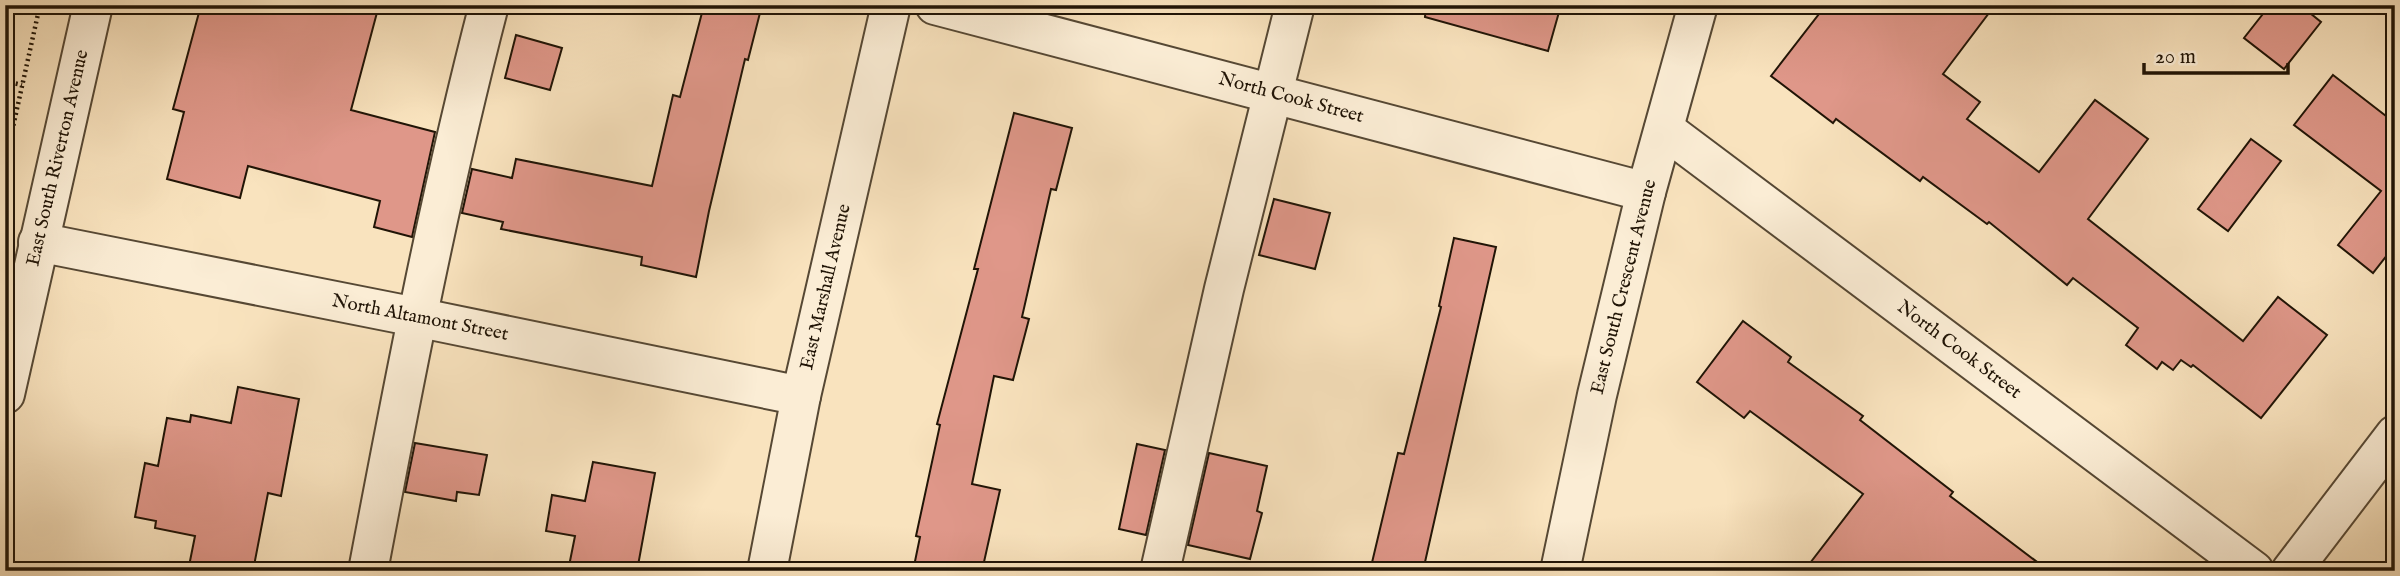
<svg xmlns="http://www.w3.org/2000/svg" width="2400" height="576" font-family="'IM FELL English',serif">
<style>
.building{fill:#df9789;stroke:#201406;stroke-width:2}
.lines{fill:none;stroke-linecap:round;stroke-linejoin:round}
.minor-casing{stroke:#564834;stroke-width:42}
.path{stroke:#201406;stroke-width:4.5;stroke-dasharray:2 3.5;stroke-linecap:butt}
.minor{stroke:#fbedd5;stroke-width:38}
.labels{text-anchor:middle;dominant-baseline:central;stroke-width:7;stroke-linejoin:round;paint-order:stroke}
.street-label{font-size:19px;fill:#201406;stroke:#fbedd5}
</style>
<rect width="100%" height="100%" fill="#f9e3be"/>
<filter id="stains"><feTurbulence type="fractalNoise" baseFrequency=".00286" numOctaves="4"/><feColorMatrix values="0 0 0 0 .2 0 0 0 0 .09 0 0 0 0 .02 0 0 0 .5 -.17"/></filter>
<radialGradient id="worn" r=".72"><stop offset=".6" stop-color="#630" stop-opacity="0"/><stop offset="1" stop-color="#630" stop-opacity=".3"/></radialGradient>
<g class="building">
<path d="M201,5h178l-28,105 84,22 -23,105 -38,-10 6,-26 -132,-35 -8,32 -73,-19 17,-67 -11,-3z"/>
<path d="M704,5h58l-14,55 -3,-1 -36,152 -13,66 -55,-12 1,-8 -141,-28 2,-7 -41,-9 10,-44 40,9 4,-19 136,27 21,-91 7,2z"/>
<path d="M1426,5h135l-13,46 -123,-34z"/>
<path d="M1826,5h169l-52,69 37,28 -13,17 72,53 56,-72 53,39 -60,80 155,122 35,-44 49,38 -66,83 -68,-53 -2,2 -10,-7 -8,10 -11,-8 -5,7 -31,-24 12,-17 -65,-50 -6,7 -78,-63 -2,2 -64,-47 -3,4 -84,-62 -3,4 -62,-47z"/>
<path d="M2270,5h30l21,17 -37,47 -40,-31z"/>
<path d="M516,35l46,13 -12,42 -45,-12z"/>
<path d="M2333,75l62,48v122l-22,28 -35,-28 43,-54 -87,-66z"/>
<path d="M1014,113l58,15 -16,62 -5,-1 -29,128 7,2 -16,61 -19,-4 -22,108 28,6 -18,81h-69l7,-34 -4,-1 24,-111 -3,-1 41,-155h-4z"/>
<path d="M2251,139l30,22 -53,70 -30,-22z"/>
<path d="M1274,199l56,14 -15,56 -56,-14z"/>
<path d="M1454,238l42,9 -73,324h-53l28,-118 6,1 37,-147 -2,-1z"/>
<path d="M1743,321l48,36 -3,5 75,54 -3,4 93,72 -3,4 99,75h-245l59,-77 -113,-83 -6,7 -47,-36z"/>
<path d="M238,387l61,12 -18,97 -13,-3 -15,78h-65l7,-35 -40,-8 1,-7 -21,-4 10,-54 13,3 9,-48 23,4 1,-7 40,8z"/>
<path d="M415,443l72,12 -8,40 -22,-3 -1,9 -51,-9z"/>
<path d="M1137,444l28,6 -19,85 -27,-6z"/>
<path d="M1209,453l58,13 -10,45 5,2 -12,46 -62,-14z"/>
<path d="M593,462l62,11 -18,98h-69l7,-35 -29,-5 6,-36 33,6z"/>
</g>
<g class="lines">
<g class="minor-casing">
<g id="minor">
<path d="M935,5l711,187"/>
<path d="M1664,129l590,442"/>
<path d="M38,242l378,75 385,79"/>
<path d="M5,394l88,-389"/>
<path d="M368,571c36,-190 72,-378 121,-566"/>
<path d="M767,571l34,-175 90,-391"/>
<path d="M1160,571l64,-282 71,-284"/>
<path d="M1560,571l37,-176 49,-203 52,-187"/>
<path d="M2291,571l104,-136"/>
</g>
</g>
<g class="path">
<path d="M5,81l17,4"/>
<path d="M5,163l35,-158"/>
</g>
<use href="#minor" class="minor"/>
</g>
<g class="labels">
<g class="street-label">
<text transform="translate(1291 98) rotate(15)">North Cook Street</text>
<text transform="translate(58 158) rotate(-77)">East South Riverton Avenue</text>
<text transform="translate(826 287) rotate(-77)">East Marshall Avenue</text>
<text transform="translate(1624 287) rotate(-76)">East South Crescent Avenue</text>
<text transform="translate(420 318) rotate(11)">North Altamont Street</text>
<text transform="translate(1959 350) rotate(37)">North Cook Street</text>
</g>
</g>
<rect width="2400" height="576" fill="none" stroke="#f9e3be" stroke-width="28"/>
<rect x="7" y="7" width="2386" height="562" fill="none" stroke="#201406" stroke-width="3.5"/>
<rect x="14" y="14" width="2372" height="548" fill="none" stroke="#201406" stroke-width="2"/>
<path d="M2144 63v10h144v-10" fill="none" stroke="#201406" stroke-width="3.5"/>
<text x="2155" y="63" font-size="21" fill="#201406" stroke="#fbedd5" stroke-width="5" paint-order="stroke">20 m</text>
<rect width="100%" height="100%" filter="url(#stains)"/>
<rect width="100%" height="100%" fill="url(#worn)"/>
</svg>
